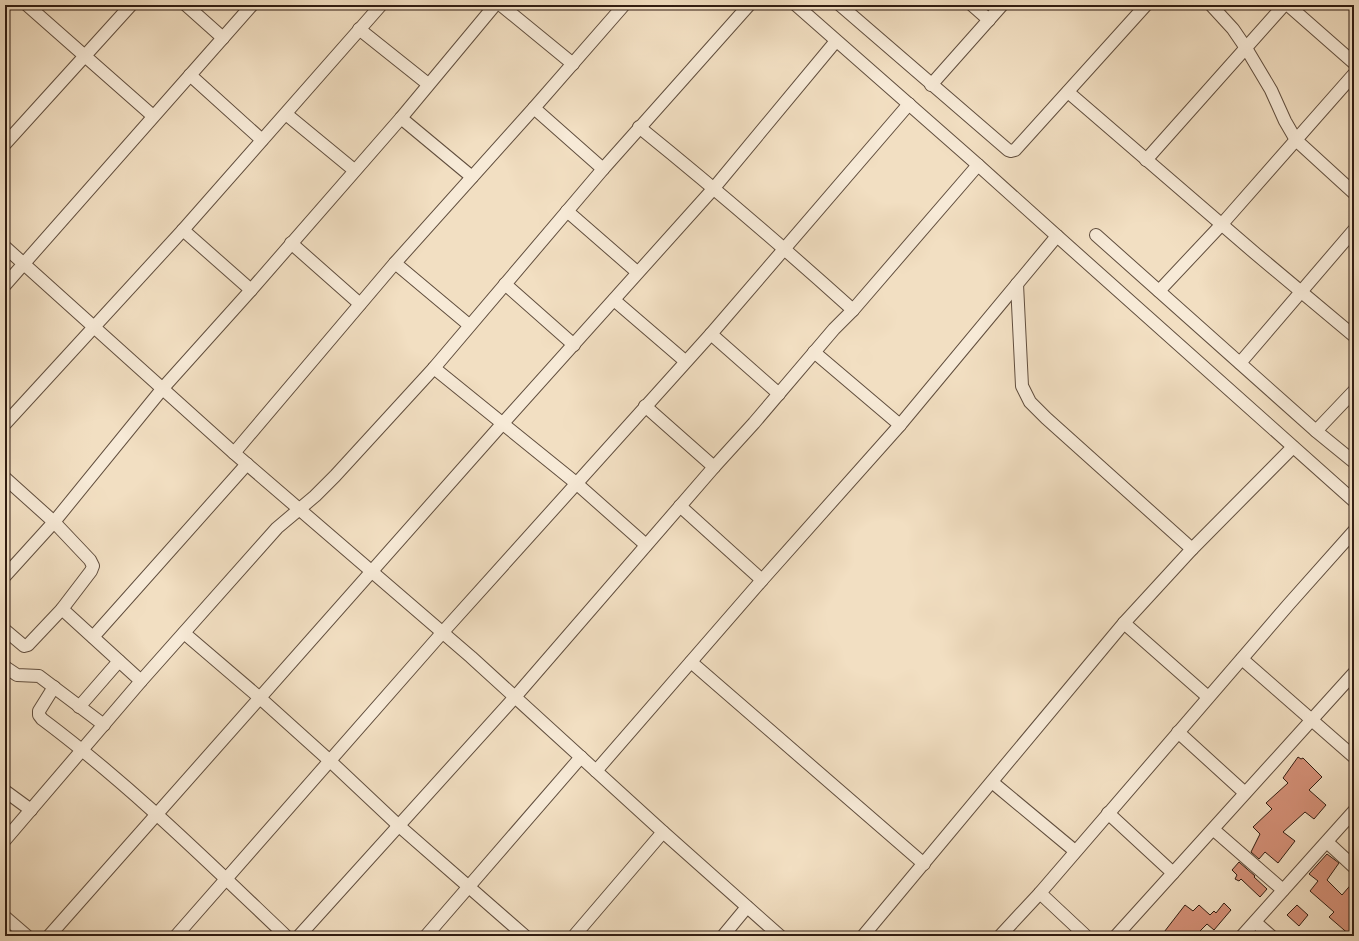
<svg xmlns="http://www.w3.org/2000/svg" width="1359" height="941" font-family="'Sorts Mill Goudy',serif">
<style>
.building{fill:#d6927a;stroke:#311d12}
.lines{fill:none;stroke-linecap:round;stroke-linejoin:round}
.street-casing{stroke:#614e3e;stroke-width:14}
.street{stroke:#f7ead7;stroke-width:12}
</style>
<rect width="100%" height="100%" fill="#f2dfc2"/>
<filter id="stains"><feTurbulence type="fractalNoise" baseFrequency=".005" numOctaves="4"/><feColorMatrix values="0 0 0 0 .2 0 0 0 0 .09 0 0 0 0 .02 0 0 0 .5 -.17"/></filter>
<radialGradient id="worn" r=".72"><stop offset=".6" stop-color="#630" stop-opacity="0"/><stop offset="1" stop-color="#630" stop-opacity=".3"/></radialGradient>
<g class="building">
<path d="M1298,757l3,2 2,-1 19,19 -13,13 17,15 -12,14 -9,-7 -22,20 12,9 -17,22 -13,-11 -6,7 -8,-7 9,-18 -7,-7 19,-18 -6,-6 22,-20 -5,-5z"/>
<path d="M1327,854l12,9 -12,17 15,15 12,-14v55h-3l-22,-19 5,-5 -24,-21 8,-10 -9,-7z"/>
<path d="M1239,862l16,14 -1,1 13,12 -7,8 -19,-18 -2,2 -4,-2 2,-4 -5,-5z"/>
<path d="M1224,903l7,7 -17,20 -7,-6 -12,12h-34l24,-31 8,6 6,-6 11,10 4,-4 2,2z"/>
<path d="M1297,905l11,10 -9,11 -12,-11z"/>
</g>
<g class="lines">
<g class="street-casing">
<g id="street">
<path d="M27,5l126,111"/>
<path d="M186,5l37,33"/>
<path d="M501,5l72,59"/>
<path d="M796,5l182,160 79,71 297,265"/>
<path d="M840,5l168,145 3,1 4,-1 131,-145"/>
<path d="M972,5l17,15"/>
<path d="M1211,5l22,24 13,19 25,42 14,31 11,19 58,53"/>
<path d="M1288,5l66,58"/>
<path d="M359,29l69,55"/>
<path d="M190,75l72,65"/>
<path d="M931,85l71,-80"/>
<path d="M1068,92l188,162 98,82"/>
<path d="M534,108l69,61"/>
<path d="M286,114l68,56"/>
<path d="M401,118l71,59"/>
<path d="M639,127c73,59 144,120 214,183"/>
<path d="M5,144l126,-139"/>
<path d="M1146,160l138,-155"/>
<path d="M567,211l70,61"/>
<path d="M183,230l68,60"/>
<path d="M1096,235l220,196 38,31"/>
<path d="M291,243l69,61"/>
<path d="M5,247l229,206 237,204 192,175 117,104"/>
<path d="M395,263l74,62"/>
<path d="M505,284l69,61"/>
<path d="M1017,284l5,102 8,16 16,16 146,131"/>
<path d="M5,285l247,-280"/>
<path d="M1159,291l63,-67 132,-150"/>
<path d="M614,300l71,61"/>
<path d="M711,334l68,60"/>
<path d="M814,352l86,73"/>
<path d="M1240,363l114,-133"/>
<path d="M434,368l142,115 70,62"/>
<path d="M645,406l69,61"/>
<path d="M5,424l178,-194 198,-225"/>
<path d="M1316,431l38,-40"/>
<path d="M234,453l161,-190 139,-155 90,-103"/>
<path d="M5,478l49,44 36,38 3,6 -2,5 -29,38 -34,36 -4,1 -19,-16"/>
<path d="M680,506l82,74"/>
<path d="M5,576l49,-54 109,-134 88,-98 150,-172 94,-113"/>
<path d="M62,609l79,72"/>
<path d="M1124,623l84,74"/>
<path d="M184,633l76,65 70,63 68,64 127,111"/>
<path d="M93,637l154,-173"/>
<path d="M1242,659l112,98"/>
<path d="M691,662l233,202"/>
<path d="M5,667l12,8 22,1 65,49"/>
<path d="M54,687l-15,24v4l3,4c87,65 165,142 244,217"/>
<path d="M79,707l40,-46"/>
<path d="M1178,732l67,61"/>
<path d="M596,771l166,-191 138,-155 157,-189"/>
<path d="M992,782l83,69"/>
<path d="M5,791l26,19"/>
<path d="M1108,813l65,60"/>
<path d="M1214,830l69,60"/>
<path d="M5,840l136,-159 136,-153 38,-32 20,-20 99,-108 169,-199 146,-164"/>
<path d="M1327,842l27,25"/>
<path d="M1040,893l46,43"/>
<path d="M5,917l22,19"/>
<path d="M1255,922l16,14"/>
<path d="M49,936l454,-513 211,-235 122,-147"/>
<path d="M176,936l266,-303 269,-299 198,-230"/>
<path d="M299,936l216,-239 199,-230 40,-44 80,-94 19,-19 125,-145"/>
<path d="M426,936l155,-179"/>
<path d="M574,936l89,-104"/>
<path d="M723,936l24,-29"/>
<path d="M863,936l261,-313 68,-74 101,-102"/>
<path d="M1000,936l40,-43 249,-289 65,-73"/>
<path d="M1116,936l238,-263"/>
<path d="M1242,936l112,-125"/>
</g>
</g>
<use href="#street" class="street"/>
</g>
<rect width="1359" height="941" fill="none" stroke="#f2dfc2" stroke-width="20"/>
<rect x="6" y="6" width="1347" height="929" fill="none" stroke="#311d12" stroke-width="2"/>
<rect x="10" y="10" width="1339" height="921" fill="none" stroke="#311d12"/>
<rect width="100%" height="100%" filter="url(#stains)"/>
<rect width="100%" height="100%" fill="url(#worn)"/>
</svg>
